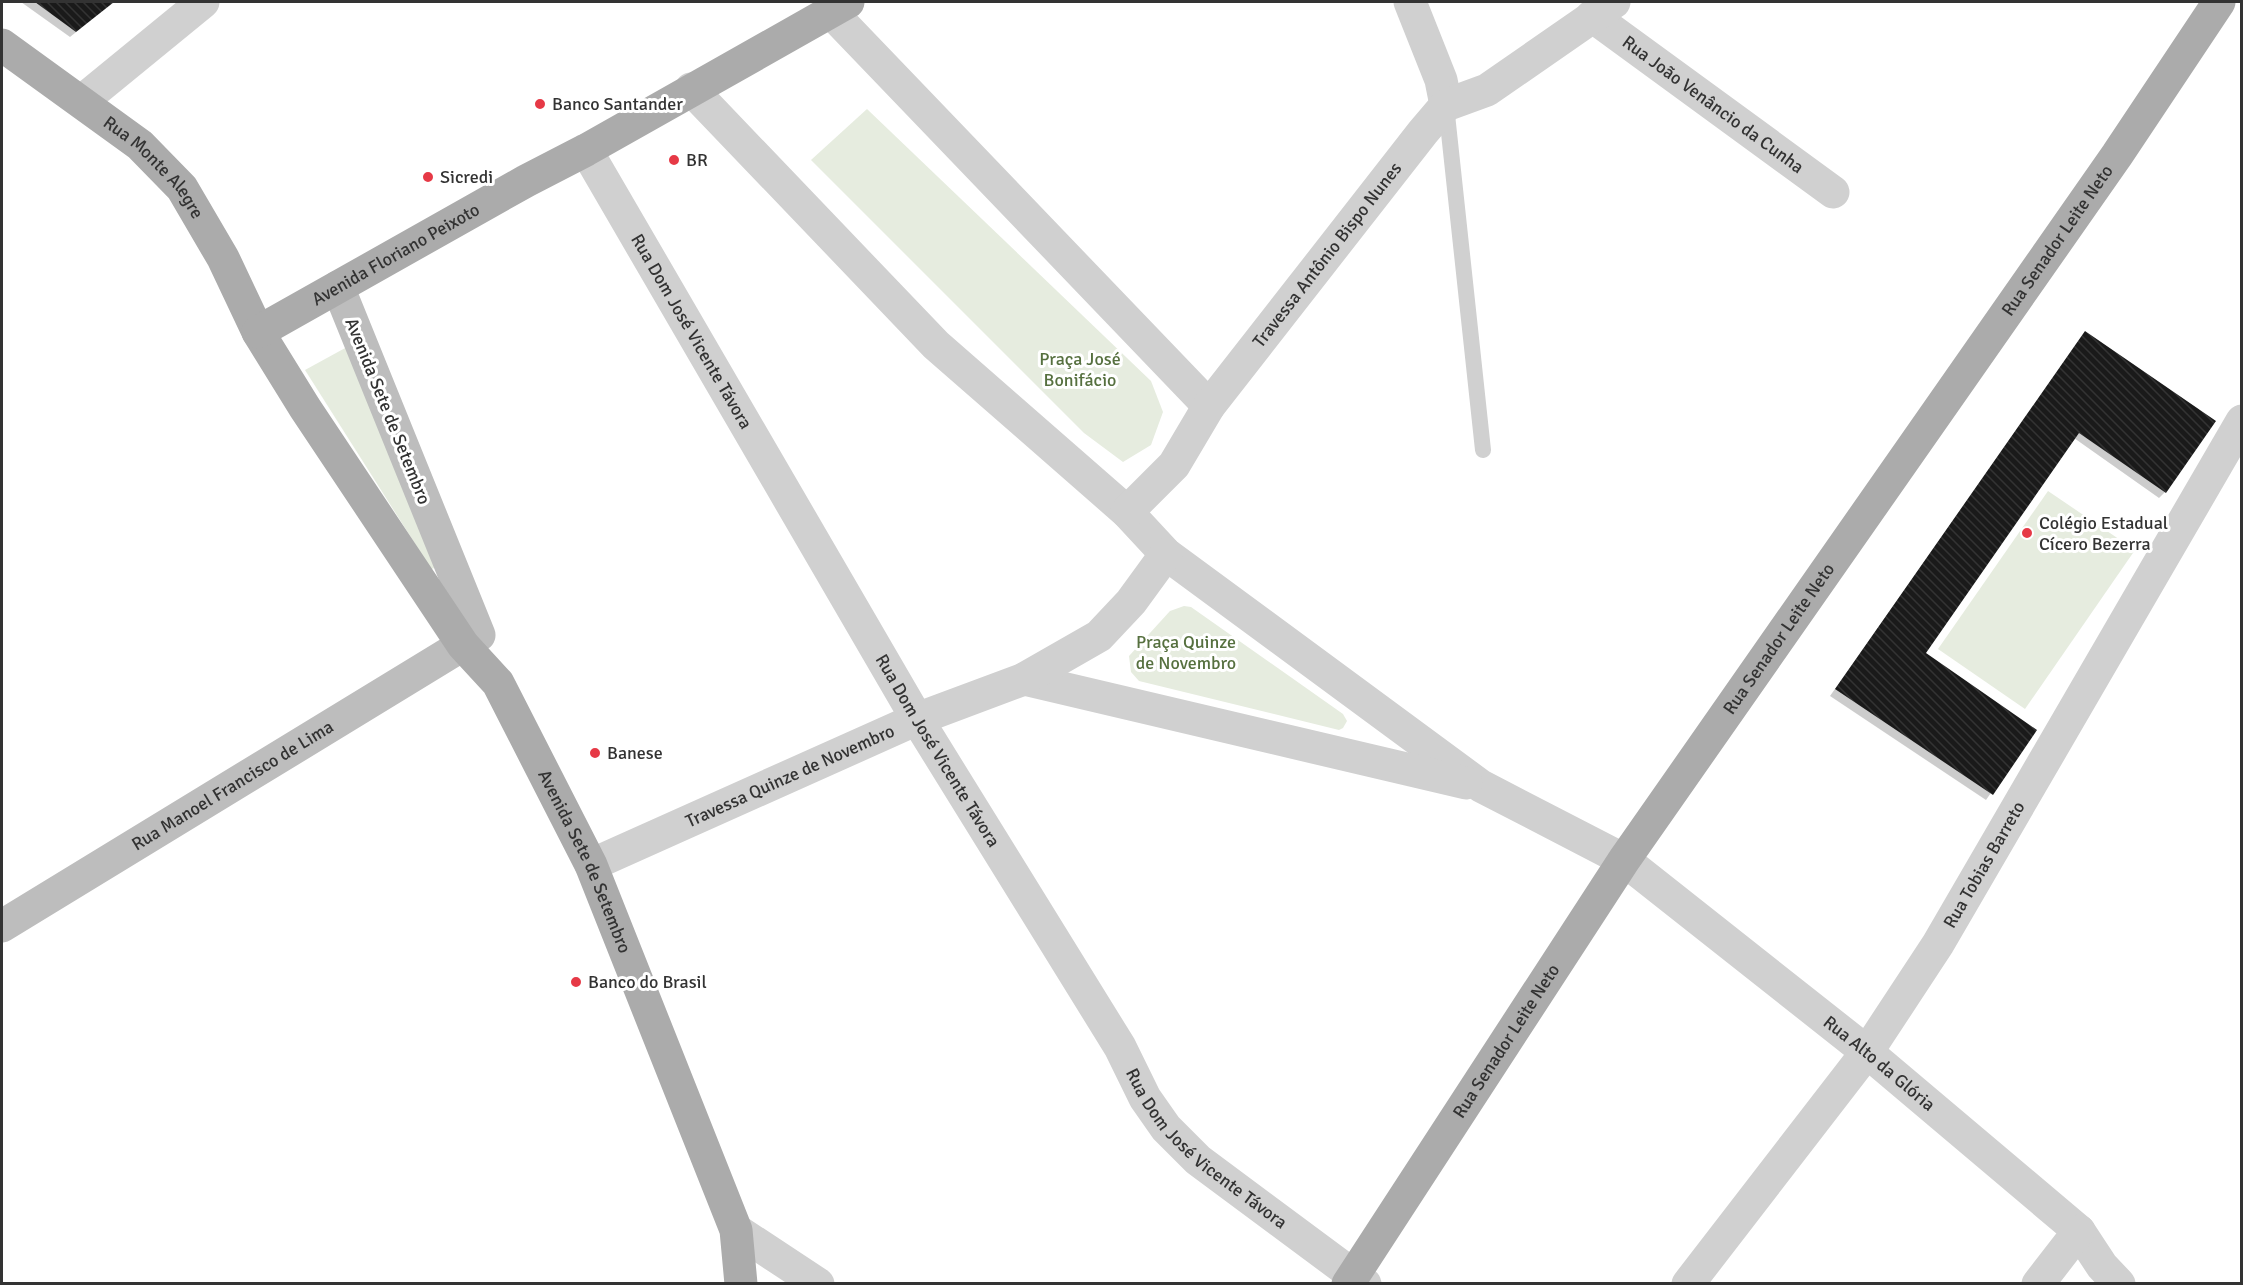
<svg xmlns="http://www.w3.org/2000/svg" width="2243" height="1285" font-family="Signika,sans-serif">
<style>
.green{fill:#e6ecdf}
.shadow{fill:#0003}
.building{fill:url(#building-back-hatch)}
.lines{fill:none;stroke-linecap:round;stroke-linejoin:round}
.lane{stroke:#d0d0d0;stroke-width:16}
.street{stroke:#d0d0d0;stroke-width:33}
.secondary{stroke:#bdbdbd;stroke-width:33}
.primary{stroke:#ababab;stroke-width:33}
.poi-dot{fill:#e63946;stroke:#fff;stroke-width:2}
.labels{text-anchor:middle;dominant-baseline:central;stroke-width:6;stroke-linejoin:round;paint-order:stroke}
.poi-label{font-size:18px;fill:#333;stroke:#fff;text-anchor:start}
.street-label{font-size:18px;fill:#333;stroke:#fff}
.park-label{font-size:18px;fill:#56703f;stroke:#fff}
</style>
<defs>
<pattern id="building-back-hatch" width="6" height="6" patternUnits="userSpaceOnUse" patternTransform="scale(1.5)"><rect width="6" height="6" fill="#1a1a1a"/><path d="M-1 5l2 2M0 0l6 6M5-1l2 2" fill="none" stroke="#333"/></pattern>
</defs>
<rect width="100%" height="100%" fill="#fff"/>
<g class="green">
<path d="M867,109l284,272 12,31 -12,33 -28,17 -39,-29 -273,-273z"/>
<path d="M347,347l96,219 -12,3 -126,-199z"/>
<path d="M2048,491l87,59 -110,159 -87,-60z"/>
<path d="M1184,606l7,1 152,107 4,7 -4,7 -4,2 -200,-49 -8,-9 -2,-16 41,-45z"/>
</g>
<g class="shadow">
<path d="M21,2h92l-43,35z"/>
<path d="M2085,333l80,159 -6,6 -85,-60 -150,215 111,77 -49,70 -156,-104z"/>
</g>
<g class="building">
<path d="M35,2h79l-38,30z"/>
<path d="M2085,331l131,90 -50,72 -87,-60 -153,220 111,77 -44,65 -158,-106z"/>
</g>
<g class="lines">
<path class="lane" d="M1446,105l37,345"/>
<g class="street">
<path d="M1410,2l31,78 5,25"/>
<path d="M830,11l379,395"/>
<path id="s1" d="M1592,16l241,176"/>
<path id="s2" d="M691,89l245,256 191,167 39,42 315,232 143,74 243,192 212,179 23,35 17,18"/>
<path d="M82,101l121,-99"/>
<path id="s3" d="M586,150l331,569 203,328 25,51 21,30 32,32 167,124"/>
<path id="s4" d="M1127,512l47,-47 35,-59 214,-274 23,-27 41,-15 127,-88"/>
<path d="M1024,679l442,104"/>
<path id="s5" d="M591,865l326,-146 107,-40 75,-43 32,-34 35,-48"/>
<path d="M736,1230l82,54"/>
<path id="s6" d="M1688,1284l179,-232 71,-108 304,-523"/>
<path d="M2038,1284l41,-53"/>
</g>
<path class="secondary" id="s7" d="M2,926l477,-291 -141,-348"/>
<g class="primary">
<path id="s8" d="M2,45l138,100 42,43 41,70 35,74 47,76 158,237 35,38 93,182 145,365 5,54"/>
<path id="s9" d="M258,332l268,-151 60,-31 262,-148"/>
<path id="s10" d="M1348,1284l276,-424 493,-705 102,-153"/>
</g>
</g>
<g class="poi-dot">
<circle cx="540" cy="104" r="6"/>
<circle cx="674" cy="160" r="6"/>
<circle cx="428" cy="177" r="6"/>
<circle cx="2027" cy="533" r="6"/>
<circle cx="595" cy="753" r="6"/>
<circle cx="576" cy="982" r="6"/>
</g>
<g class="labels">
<g class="poi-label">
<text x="552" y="104">Banco Santander</text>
<text x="686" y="160">BR</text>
<text x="440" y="177">Sicredi</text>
<text x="2039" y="523">Colégio Estadual<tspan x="2039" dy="21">Cícero Bezerra</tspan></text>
<text x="607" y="753">Banese</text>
<text x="588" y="982">Banco do Brasil</text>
</g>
<g class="street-label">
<text stroke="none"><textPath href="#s1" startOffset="150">Rua João Venâncio da Cunha</textPath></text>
<text stroke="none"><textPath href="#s8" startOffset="196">Rua Monte Alegre</textPath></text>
<text stroke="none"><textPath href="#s10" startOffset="1262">Rua Senador Leite Neto</textPath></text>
<text stroke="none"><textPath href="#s9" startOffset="158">Avenida Floriano Peixoto</textPath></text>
<text stroke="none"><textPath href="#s4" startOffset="327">Travessa Antônio Bispo Nunes</textPath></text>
<text stroke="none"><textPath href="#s3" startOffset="210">Rua Dom José Vicente Távora</textPath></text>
<text transform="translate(388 411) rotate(68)">Avenida Sete de Setembro</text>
<text stroke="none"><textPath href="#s10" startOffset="776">Rua Senador Leite Neto</textPath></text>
<text stroke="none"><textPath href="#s3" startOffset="696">Rua Dom José Vicente Távora</textPath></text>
<text stroke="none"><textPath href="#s5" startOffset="218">Travessa Quinze de Novembro</textPath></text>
<text stroke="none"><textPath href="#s7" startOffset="270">Rua Manoel Francisco de Lima</textPath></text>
<text stroke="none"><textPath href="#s8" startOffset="1018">Avenida Sete de Setembro</textPath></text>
<text stroke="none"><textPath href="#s6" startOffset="514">Rua Tobias Barreto</textPath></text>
<text stroke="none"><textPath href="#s10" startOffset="290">Rua Senador Leite Neto</textPath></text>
<text stroke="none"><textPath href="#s2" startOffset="1544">Rua Alto da Glória</textPath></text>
<text stroke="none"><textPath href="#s3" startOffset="1180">Rua Dom José Vicente Távora</textPath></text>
</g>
<g class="park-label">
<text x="1080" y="359">Praça José<tspan x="1080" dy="21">Bonifácio</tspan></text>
<text x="1186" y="642">Praça Quinze<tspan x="1186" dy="21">de Novembro</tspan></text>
</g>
</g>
<rect width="2243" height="1285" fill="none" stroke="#333333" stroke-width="6"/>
</svg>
